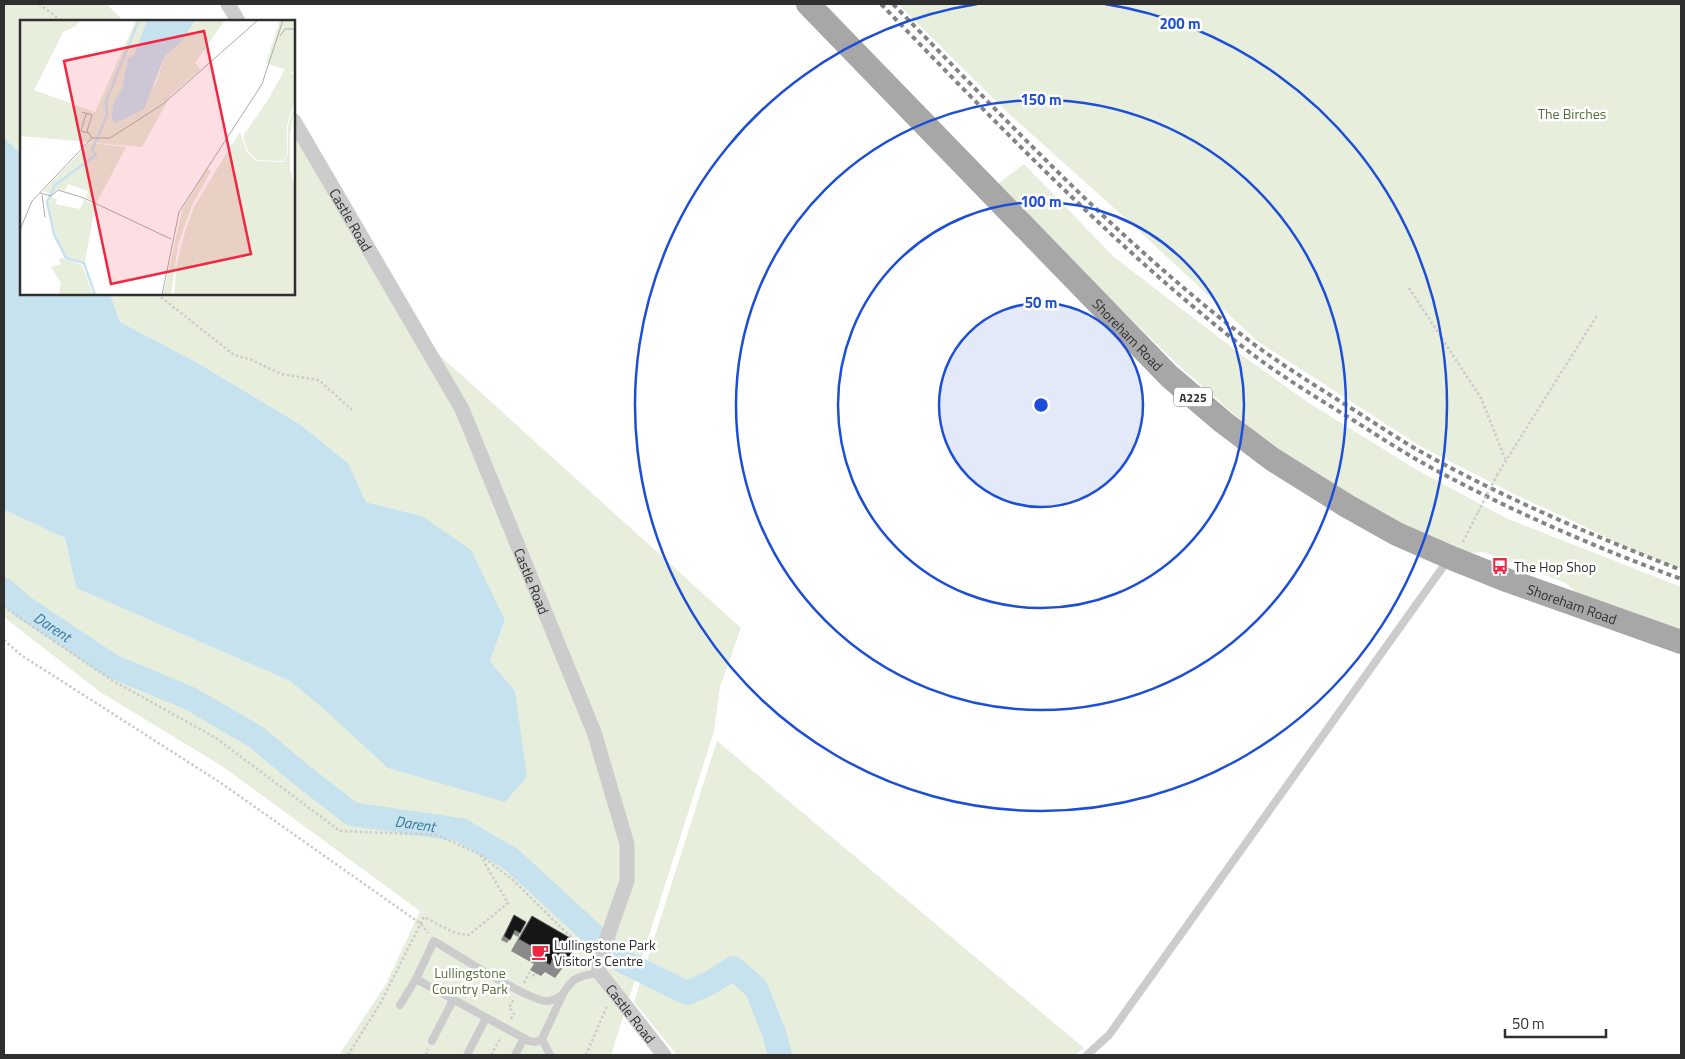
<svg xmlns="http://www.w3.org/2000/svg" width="1685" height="1059" font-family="'Titillium Web',sans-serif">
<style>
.green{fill:#e7eedc}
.water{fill:#c7e2ef}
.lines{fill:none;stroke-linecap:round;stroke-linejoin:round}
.river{stroke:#c7e2ef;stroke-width:24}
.path{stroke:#ccc;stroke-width:2.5;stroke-dasharray:2.5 2.5;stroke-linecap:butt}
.service{stroke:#ccc;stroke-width:8}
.minor{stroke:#ccc;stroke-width:15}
.primary{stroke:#a7a7a7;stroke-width:24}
.rail{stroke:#848484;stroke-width:4;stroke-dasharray:5 4;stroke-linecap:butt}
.path-bridge{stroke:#ccc;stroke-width:2.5;stroke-dasharray:2.5 2.5;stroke-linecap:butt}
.wall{fill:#8a8a8a}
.building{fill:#161616;stroke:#5c5c5c}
.ring{fill:none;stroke:#1d4ed8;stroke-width:2.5}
.labels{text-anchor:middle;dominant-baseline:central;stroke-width:5;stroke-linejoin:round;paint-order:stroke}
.shield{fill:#fff;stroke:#6d6d6d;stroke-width:1}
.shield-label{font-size:12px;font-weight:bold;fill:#2f2f2f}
.park-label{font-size:14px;fill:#566f39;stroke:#fff}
.street-label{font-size:14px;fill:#2f2f2f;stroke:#fff}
.poi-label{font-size:14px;fill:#2f2f2f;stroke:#fff;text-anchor:start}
.water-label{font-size:15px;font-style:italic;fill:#377998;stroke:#fff}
.inset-river{fill:none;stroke:#c7e2ef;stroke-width:2.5}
.inset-road{fill:none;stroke:#acacac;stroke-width:1}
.view{fill:#f22642;fill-opacity:0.15;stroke:#f22642;stroke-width:2.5}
.inset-edge{fill:none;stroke:#2f2f2f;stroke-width:2.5}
.centre{fill:#1d4ed8;stroke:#fff;stroke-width:2.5}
.ring-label{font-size:15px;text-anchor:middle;font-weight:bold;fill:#1d4ed8;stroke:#fff;stroke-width:5;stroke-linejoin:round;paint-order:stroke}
</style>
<rect width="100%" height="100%" fill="#fff"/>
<g class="green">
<path d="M4,4h102l18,17h-103v133l-17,-16z"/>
<path d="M898,4h783v565l-48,-18 -58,-29 -57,-26 -98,-50 -163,-105 -122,-114 -129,-116z"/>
<path d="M294,124l122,210 325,294 -21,59 -6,44 -103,324h-272l47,-71 34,-73 -198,-145 -122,-74 -96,-75v-107l61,28 11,50 214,93 36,30 189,-20 -25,-30 15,-41 -83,-104 -56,-14 -18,-39 -47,-38 -105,-63 -76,-40 -10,-28h184z"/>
<path d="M1024,164l90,93 125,96 70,50 108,67 91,49 173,68v46l-101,-36 -14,-14 -58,-22 -25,-9 -21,2 -29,-14 -94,-50 -82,-56 -79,-69 -183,-179z"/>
<path d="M717,741l367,307 -9,7h-398l-43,-53z"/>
</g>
<path class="water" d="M4,138l17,16v140h89l10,28 76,40 105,63 47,38 18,39 56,14 49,34 34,70 -15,41 25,30 12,86 -22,25 -117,-34 -62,-57 -36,-30 -214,-93 -11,-50 -61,-28z"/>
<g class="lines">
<path class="river" id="s1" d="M4,590l18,16 90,60 79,33 65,38 48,40 48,37 109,16 50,29 111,102 65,32 23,-10 23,-15 23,20 18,45 6,22"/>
<g class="path">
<path d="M39,4l23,17"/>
<path d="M1409,288l72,110 25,63"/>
<path d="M157,294l77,61 18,5 29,14 38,6 33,30"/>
<path d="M1497,475l101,-161"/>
<path d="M1463,542l15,-30"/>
<path d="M4,606l6,5 100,68 106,59 124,93 97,4 42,19 34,26 75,74"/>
<path d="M4,640l17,15 200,128 200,141 7,9"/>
<path d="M524,983l5,-10 6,3 1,-3"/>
<path d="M511,1019l3,-5 -5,-7 6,-9"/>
<path d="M348,1055l32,-51 44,-87 31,16 14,2 39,-32 -28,-48"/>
<path d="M426,1055l2,-6"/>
<path d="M491,1055l10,-18"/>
<path d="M586,1055l21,-49"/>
</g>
<g class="service">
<path d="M416,979l113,62 7,1 6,-3 20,-43"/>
<path d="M400,1005l16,-26 18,-38c17,10 99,63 114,60 19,-4 14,-11 26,-21 7,-5 17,-5 25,-8"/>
<path d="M542,1039l8,16"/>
<path d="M432,1041l21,-41"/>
<path d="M467,1055l19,-37"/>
<path d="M515,1055l9,-17"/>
<path d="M1087,1055l22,-20 339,-475"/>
</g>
<g class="minor">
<path d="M228,4l10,17"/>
<path id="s2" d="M294,121l168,288 132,323 33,112v37l-20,57 -8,26v8l65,83"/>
</g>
<path class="primary" id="s3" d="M808,4l361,372 54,46 49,37 75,47 50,28 57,25 55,22 172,61"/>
<g class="rail">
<path d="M881,4c118,122 236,246 371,350 32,24 67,45 101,66 22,14 45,29 68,42 83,46 171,84 260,117"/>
<path d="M893,4c117,120 232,244 366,344 31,22 63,42 95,62 24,15 47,31 71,44 83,46 169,82 256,116"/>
</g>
<path class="path-bridge" d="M1478,512l19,-37"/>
</g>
<g class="wall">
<path d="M514,915l6,18 -2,4 -5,-3 -6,9 -6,-3z"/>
<path d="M532,916l32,50 -9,12 -10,-6 -4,4 -11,-6 4,-6 -23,-13 13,-23z"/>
</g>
<g class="building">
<path d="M514,915l12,7 -6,11 -5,-3 -5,10 -6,-4z"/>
<path d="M532,916l45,26 -13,24 -12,-6 -2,5 -11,-7 3,-6 -23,-13z"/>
</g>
<circle cx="1041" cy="405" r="102" fill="#1d4ed8" fill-opacity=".12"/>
<g class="ring">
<circle cx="1041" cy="405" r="102"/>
<circle cx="1041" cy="405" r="203"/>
<circle cx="1041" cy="405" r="305"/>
<path d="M1105 4A406 406 0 1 1 977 4"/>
</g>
<defs>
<g id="bus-bare" transform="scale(1.35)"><path d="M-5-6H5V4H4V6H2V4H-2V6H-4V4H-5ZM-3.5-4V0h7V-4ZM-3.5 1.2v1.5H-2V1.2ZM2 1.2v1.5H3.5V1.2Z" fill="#f22642" stroke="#fff" stroke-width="2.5" paint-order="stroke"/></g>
<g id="cafe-bare" transform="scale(1.35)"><path d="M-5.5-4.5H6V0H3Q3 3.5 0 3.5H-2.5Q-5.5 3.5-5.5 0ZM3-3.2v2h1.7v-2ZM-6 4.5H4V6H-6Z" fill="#f22642" stroke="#fff" stroke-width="2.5" paint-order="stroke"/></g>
</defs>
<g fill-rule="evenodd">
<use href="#bus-bare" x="1500" y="566"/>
<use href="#cafe-bare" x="540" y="952"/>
</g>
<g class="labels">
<rect class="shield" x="1174" y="387.5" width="38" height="19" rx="4"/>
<g class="shield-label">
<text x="1193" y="397">A225</text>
</g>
<g class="park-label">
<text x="1572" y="113">The Birches</text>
<text x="470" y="972">Lullingstone<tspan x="470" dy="16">Country Park</tspan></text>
</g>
<g class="street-label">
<text stroke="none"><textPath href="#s2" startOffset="114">Castle Road</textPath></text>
<text stroke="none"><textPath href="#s3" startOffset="460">Shoreham Road</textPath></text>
<text stroke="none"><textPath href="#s2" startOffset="519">Castle Road</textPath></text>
<text stroke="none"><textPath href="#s3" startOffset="985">Shoreham Road</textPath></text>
<text stroke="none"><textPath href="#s2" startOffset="984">Castle Road</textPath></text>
</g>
<g class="poi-label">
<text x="1514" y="566">The Hop Shop</text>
<text x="554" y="944">Lullingstone Park<tspan x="554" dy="16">Visitor's Centre</tspan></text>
</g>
<g class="water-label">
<text stroke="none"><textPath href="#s1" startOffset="61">Darent</textPath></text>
<text stroke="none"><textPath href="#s1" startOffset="480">Darent</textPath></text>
</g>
</g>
<g transform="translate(20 20)">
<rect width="275" height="275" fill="#fff"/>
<path d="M0,0h60l-4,6 -13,6 -29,58 61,22 41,-92h11l-13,35 -6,3 -6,31 -9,15 17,11 17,-14 1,-7 8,-11 9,-27 18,-16 12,-20h30l-30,43 6,6 -30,26 -29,52 -122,-11zM260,0h15v53l-29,-10zM265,49l10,6v26l-8,24v27l-3,9 -27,-1 -9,-9 -5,-15 23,-33zM275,85l-5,30v34l5,19v107h-121l3,-32 8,-31 9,-25 24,-40 22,-35 7,20 9,9 28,1 4,-10v-27zM69,123l37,4 -30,57 -10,-7 2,-6 -20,-7 -3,7 -8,-2 -4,6 -10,-4zM187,148l4,3 -19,34 -14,40 -7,50h-8l19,-85zM30,177l7,2 -1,5 24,5 4,-10 11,7 -10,56 -19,-5 -11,-24 -7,-27zM42,238l20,7 11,30h-34l2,-12 -10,-16 10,-3 -2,-5z" fill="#e7eedc"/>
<path d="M127,0h48l-12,20 -18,16 -21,53 -28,14 -4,-3 1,-16 9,-16 6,-30 6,-3z" fill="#c7e2ef"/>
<path class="inset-river" d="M75,275l-11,-32 -18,-5 -12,-24 -7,-32 8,-17 41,-30 -4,-5 15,-35 -1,-14 33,-81"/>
<path class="inset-road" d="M260,16l5,-7h10M62,92l10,3 -5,16 5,7M66,94l-5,17 7,2M20,173l11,3 7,-6 26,8 87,41M22,175l3,22M0,210l12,-29 60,-63h18l53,-34 95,-84M142,275l17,-83 83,-128 21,-64"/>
<path class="view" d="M184,11l47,223 -140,30 -47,-223z"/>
<rect width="275" height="275" class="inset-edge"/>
</g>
<circle cx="1041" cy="405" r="8" class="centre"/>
<g class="ring-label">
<text x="1180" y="29">200 m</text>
<text x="1041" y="105">150 m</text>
<text x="1041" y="207">100 m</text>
<text x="1041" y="308">50 m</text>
</g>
<rect width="1685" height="1059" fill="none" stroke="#2f2f2f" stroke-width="10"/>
<path d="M1505 1029v8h101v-8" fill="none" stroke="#2f2f2f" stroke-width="2.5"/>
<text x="1512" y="1029" font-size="15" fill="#2f2f2f" stroke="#ffffff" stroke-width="4" paint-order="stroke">50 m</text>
</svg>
